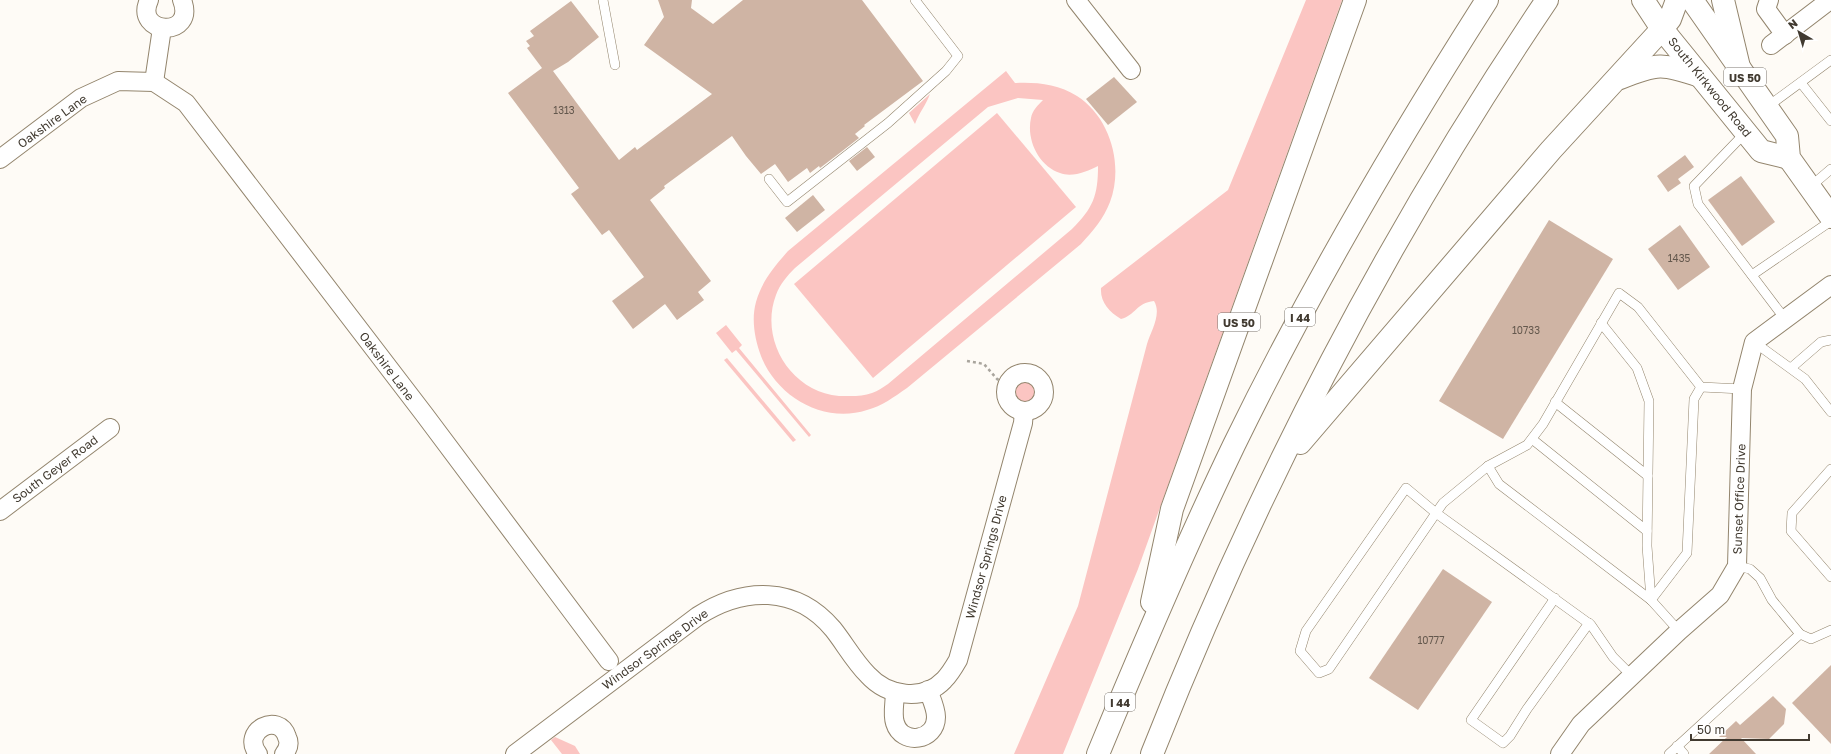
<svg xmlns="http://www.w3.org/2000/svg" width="1831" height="754" font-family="'Golos Text',sans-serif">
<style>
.green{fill:#fbc5c2;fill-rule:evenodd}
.building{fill:#cfb4a4}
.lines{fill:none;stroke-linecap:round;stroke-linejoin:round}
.service-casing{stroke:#93856d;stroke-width:10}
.minor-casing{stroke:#93856d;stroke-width:20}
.primary-casing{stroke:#93856d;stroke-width:24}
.motorway-casing{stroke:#93856d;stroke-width:24}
.path{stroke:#a9a59d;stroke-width:2.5;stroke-dasharray:3 3;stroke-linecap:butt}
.service{stroke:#fff;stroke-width:9}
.minor{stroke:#fff;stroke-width:18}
.primary{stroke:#fff;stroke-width:22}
.motorway{stroke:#fff;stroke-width:22}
.labels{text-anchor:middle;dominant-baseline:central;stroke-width:3;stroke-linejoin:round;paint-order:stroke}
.number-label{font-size:10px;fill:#64584d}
.shield{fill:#fff;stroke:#7a756e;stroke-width:1}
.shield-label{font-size:11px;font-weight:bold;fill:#413a30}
.street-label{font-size:12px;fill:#413a30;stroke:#fff}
</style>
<rect width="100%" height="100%" fill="#fefbf6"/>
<g class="green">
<path d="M1306,0h36l-204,569 -75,185h-49l64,-148 69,-262c4,-13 15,-30 7,-43 -18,2 -18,14 -33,18 -12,-7 -21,-17 -20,-31l127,-98z"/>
<path d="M1006,71l9,12c21,-1 43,1 62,13 33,21 47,69 33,106 -6,16 -17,29 -29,42l-174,144c-13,9 -25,18 -40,22 -43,14 -90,-13 -106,-54 -6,-16 -10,-36 -5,-54 6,-21 18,-35 32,-51zM1018,98l25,2c-5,5 -11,11 -12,18 -5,22 8,48 29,55 12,5 28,-2 38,-7 0,30 -5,42 -26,63l-184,155c-5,3 -10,7 -16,9 -10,4 -22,3 -33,3 -48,-4 -80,-56 -63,-101 4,-11 11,-19 19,-27l193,-161z"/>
<path d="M930,94c-4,11 -11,19 -15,30l-6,-11z"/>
<path d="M997,113l79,94 -203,171 -79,-94z"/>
<path d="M726,325l16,20 -3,3 72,87 -2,2 -73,-87 -4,3 -16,-20z"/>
<path d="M727,358l69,82 -3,2 -69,-82z"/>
<circle cx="1024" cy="392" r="12"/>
<path d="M555,737l20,9 5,8h-18l-11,-14z"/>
</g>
<g class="building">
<path d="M658,0h34l-1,8 22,16 30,-24h119l61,81 -59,44 1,1 -10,8 4,4 -18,14 -21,16 -1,-2 -9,7 -3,-5 -19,14 -13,-18 -14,10 -15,-18 -14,-20 -68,50 1,2 -15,12 61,81 -13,11 6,8 -27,20 -12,-16 -32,25 -21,-28 32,-24 -35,-47 -7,5 -31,-41 8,-6 -71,-95 34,-25 -15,-20 3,-2 -4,-5 8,-5 -4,-5 41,-30 28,36 -31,25 -15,9 66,89 16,-13 2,3 75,-56 -68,-49 20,-28z"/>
<path d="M1114,77l23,25 -29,23 -22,-26z"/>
<path d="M867,147l8,10 -18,14 -8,-10z"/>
<path d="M1685,155l9,12 -16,12 3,4 -13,9 -11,-16z"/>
<path d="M1741,176l34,46 -33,24 -34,-46z"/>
<path d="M813,195l12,15 -28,22 -12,-14z"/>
<path d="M1549,220l64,39 -110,180 -64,-38z"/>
<path d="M1680,225l30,42 -32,23 -30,-41z"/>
<path d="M1443,569l49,33 -74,108 -49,-32z"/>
<path d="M1831,665v79l-39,-41z"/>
<path d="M1773,696l13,13 -2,15 -15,15 -28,-1 15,16h-47l18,-17h-8l17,-16 4,4z"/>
</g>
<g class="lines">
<g class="service-casing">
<g id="service">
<path d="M603,0l12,65"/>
<path d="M1801,83l30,38"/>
<path d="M1767,107l64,-47"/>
<path d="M1746,132l-52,54 4,18 87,115"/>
<path d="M769,179l18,23 101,-79 58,-52 12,-15 -43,-56"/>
<path d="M1810,187l21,-18"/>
<path d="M1752,275l79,-54"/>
<path d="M1601,323l36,45 12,33 -2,145 4,54"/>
<path d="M1754,342l51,37 26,33"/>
<path d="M1791,368l30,-26 10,-2"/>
<path d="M1555,402l93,74"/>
<path d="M1532,439l115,92"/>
<path d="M1488,466l11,18 152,116 28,31"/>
<path d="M1831,469l-39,44 -1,18 40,46"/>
<path d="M1737,566l13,3 10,9 12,22 28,34 11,5 20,-9"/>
<path d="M1555,598l-84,122 32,23 7,-7 17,-27 62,-86"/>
<path d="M1651,600l36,-47 7,-154 7,-12"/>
<path d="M1632,676l-19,-19 -22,-32 -155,-112 -30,-25 -100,143 -6,20 19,22 10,-4 107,-156 7,-10 45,-37 39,-21 16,-21 76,-131 19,14 63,80 41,2"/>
<path d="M1677,746l7,8"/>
<path d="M1669,754l131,-120"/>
</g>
</g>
<g class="minor-casing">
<g id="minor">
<path d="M149,0c-16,35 48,39 33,0"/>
<path d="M1076,0l55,70"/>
<path d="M1769,0l-3,9 19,26"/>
<path d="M1771,45l59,-45"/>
<path d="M154,82l8,-54"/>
<path d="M0,159l81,-61 37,-17 36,1 32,21 238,311 185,247"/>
<circle cx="1025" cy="392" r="19"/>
<path d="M0,511l110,-83"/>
<path d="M895,692c0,9 -3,22 0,31 7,23 41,18 41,-6 0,-9 -5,-19 -8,-27"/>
<path d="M258,754c-18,-23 21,-43 29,-17 3,6 1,12 -3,17"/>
<path d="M515,754l183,-138c45,-29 98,-31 135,13 12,15 21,32 35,46 19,21 55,27 76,5 6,-6 10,-13 14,-20l65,-237 1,-12"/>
<path d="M1560,754l21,-30 98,-93 41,-36 17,-29 5,-177 12,-47 77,-57"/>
</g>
</g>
<g class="primary-casing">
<g id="primary">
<path d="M1643,0l19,29 99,122 28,7"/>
<path d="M1692,0l95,136 2,22 42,59"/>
</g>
</g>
<g class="motorway-casing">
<g id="motorway">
<path d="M1723,0l16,67"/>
<path d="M1620,78c38,-15 42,-15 80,-2"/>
<path d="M1300,443l251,-293 111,-121 8,-10 7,-19"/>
<path d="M1152,602l20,-93 183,-509"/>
<path d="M1098,754c43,-104 87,-207 136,-309 75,-154 161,-301 253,-445"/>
<path d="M1152,754c104,-264 236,-519 395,-754"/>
</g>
</g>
<path class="path" d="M967,361l17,3 13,15 11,5"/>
<use href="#service" class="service"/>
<use href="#minor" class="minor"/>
<use href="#primary" class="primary"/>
<use href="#motorway" class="motorway"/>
</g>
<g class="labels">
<g class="number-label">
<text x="564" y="110">1313</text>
<text x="1679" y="258">1435</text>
<text x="1526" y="330">10733</text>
<text x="1431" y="640">10777</text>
</g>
<g class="shield">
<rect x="1724" y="68" width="42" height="18" rx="3"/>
<rect x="1285" y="308" width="30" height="18" rx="3"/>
<rect x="1218" y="313" width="42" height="18" rx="3"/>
<rect x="1105" y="693" width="30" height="18" rx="3"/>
</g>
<g class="shield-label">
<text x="1745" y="77">US 50</text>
<text x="1300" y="317">I 44</text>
<text x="1239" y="322">US 50</text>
<text x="1120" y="702">I 44</text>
</g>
<g class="street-label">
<text transform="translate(1710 87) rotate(51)">South Kirkwood Road</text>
<text transform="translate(52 121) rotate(-36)">Oakshire Lane</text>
<text transform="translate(387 366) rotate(53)">Oakshire Lane</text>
<text transform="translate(55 469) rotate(-37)">South Geyer Road</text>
<text transform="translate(1739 499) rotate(-88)">Sunset Office Drive</text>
<text transform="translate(986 557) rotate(-75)">Windsor Springs Drive</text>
<text transform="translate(655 649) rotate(-36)">Windsor Springs Drive</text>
</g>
</g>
<g transform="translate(1799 32) rotate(322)" stroke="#ffffff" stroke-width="3" paint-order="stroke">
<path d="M0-3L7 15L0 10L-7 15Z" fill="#413a30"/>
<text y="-6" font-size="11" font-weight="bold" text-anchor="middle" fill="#413a30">N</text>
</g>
<path d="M1691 734v6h118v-6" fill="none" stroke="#413a30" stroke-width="2"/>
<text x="1697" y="734" font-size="12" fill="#413a30" stroke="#ffffff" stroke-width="3" paint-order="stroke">50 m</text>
</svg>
